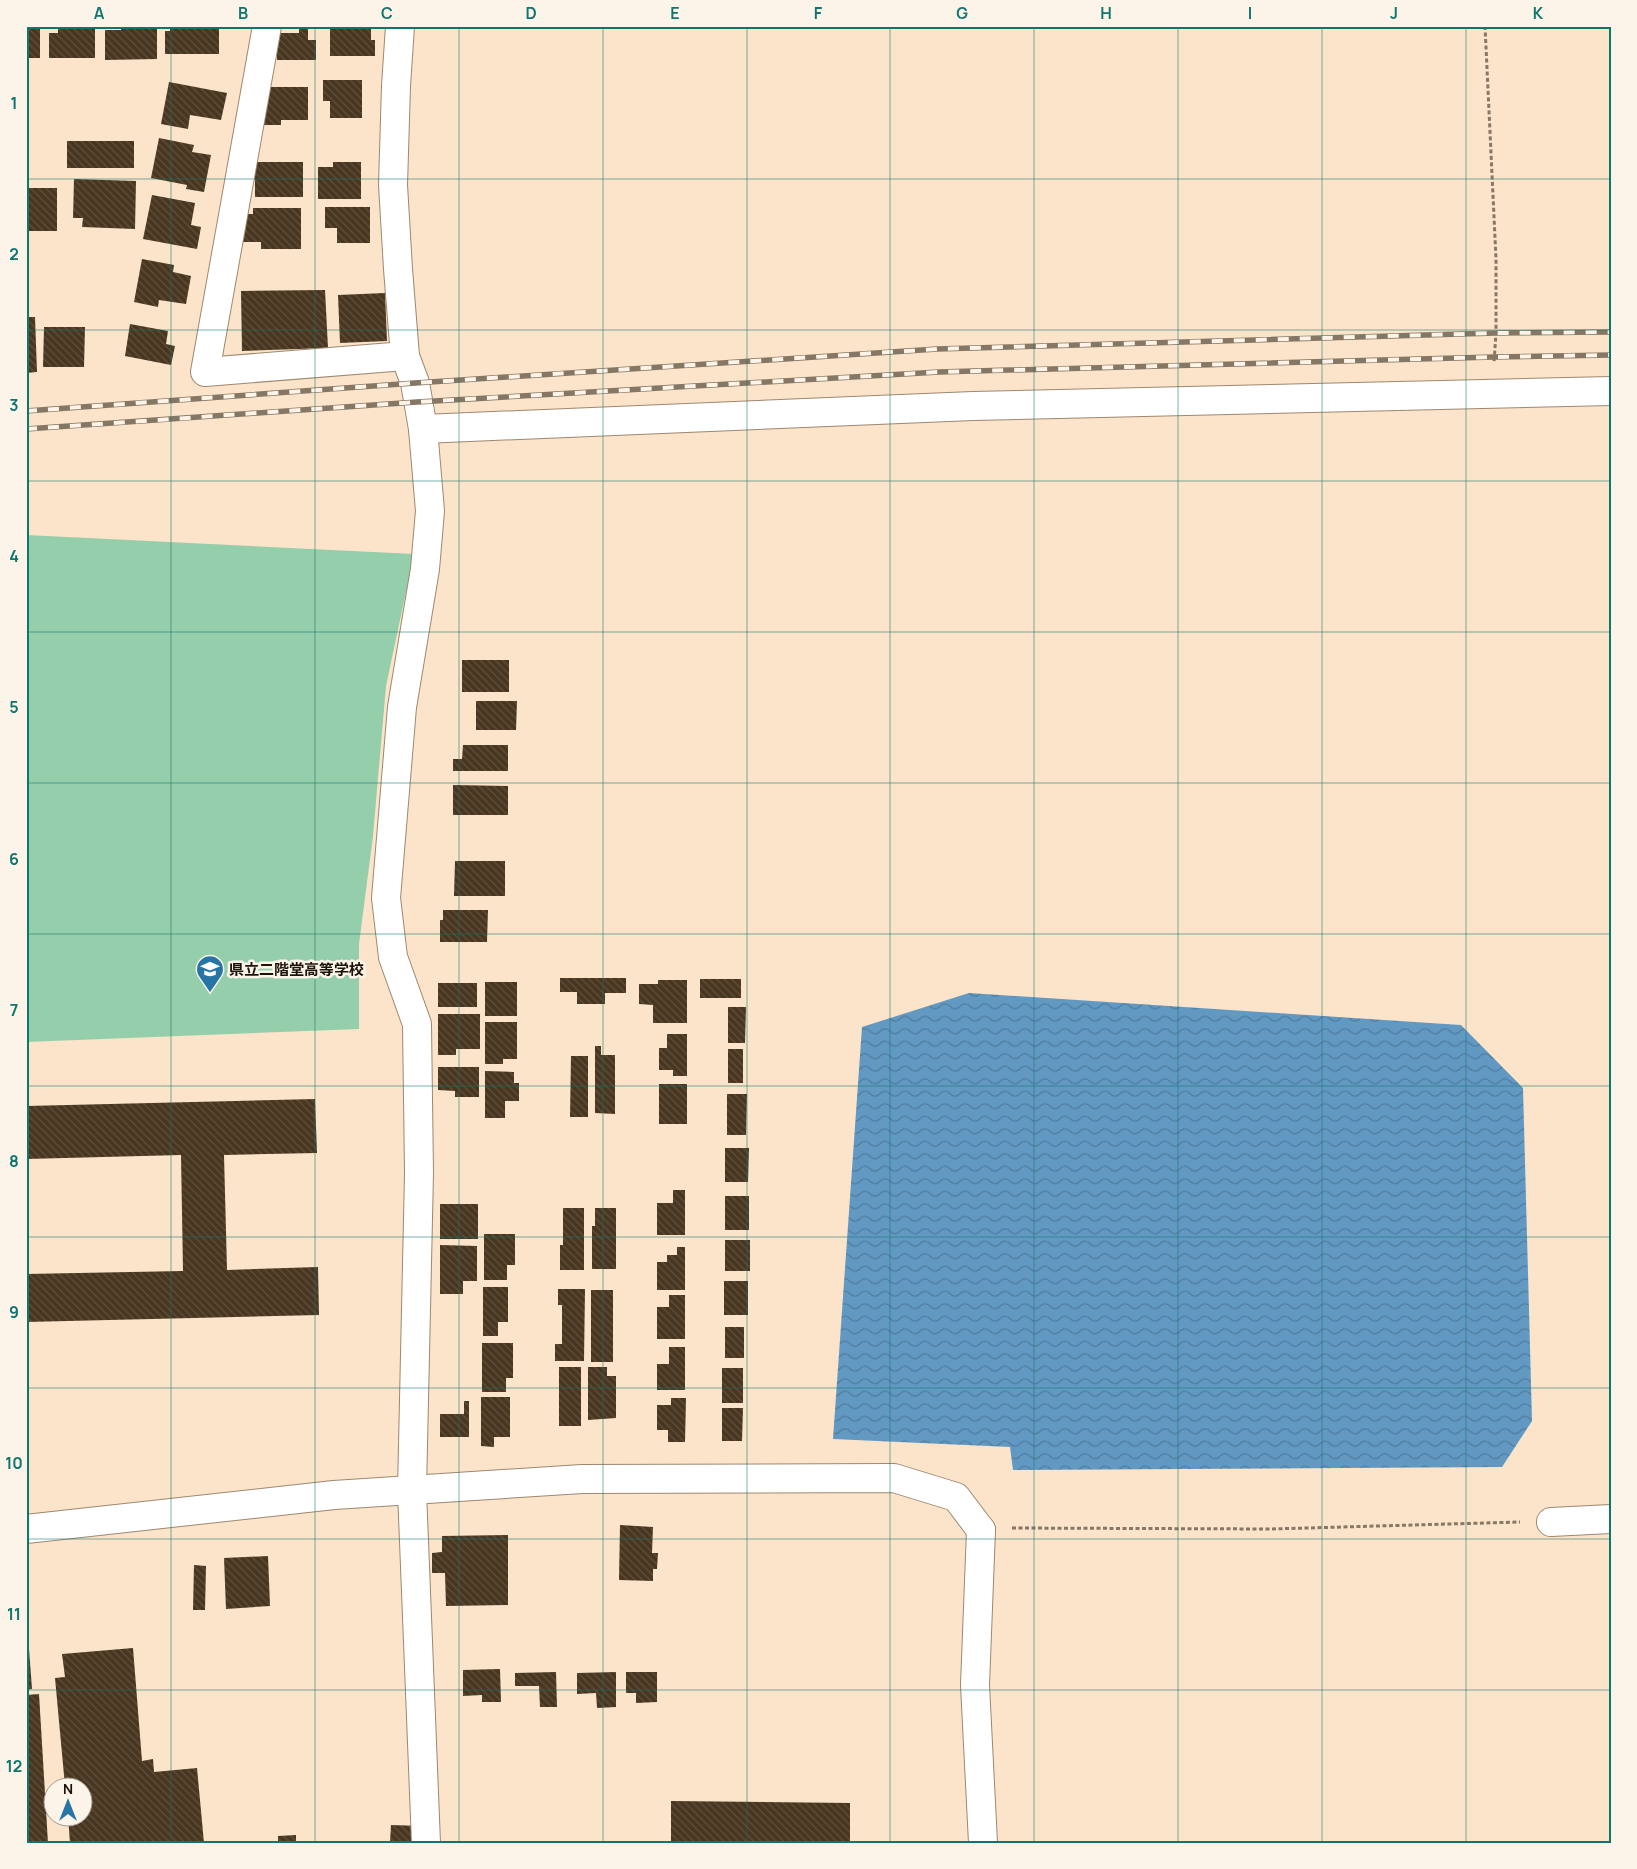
<svg xmlns="http://www.w3.org/2000/svg" width="1637" height="1869" font-family="Manrope,'Noto Sans JP',sans-serif">
<style>
.pitch{fill:#95ceaa}
.water{fill:url(#water-waves)}
.building{fill:url(#building-back-hatch)}
.lines{fill:none;stroke-linecap:round;stroke-linejoin:round}
.minor-casing{stroke:#9d8870;stroke-width:30}
.tertiary-casing{stroke:#9d8870;stroke-width:30}
.path{stroke:#877766;stroke-width:3;stroke-dasharray:4 2.5;stroke-linecap:butt}
.minor{stroke:#fff;stroke-width:28}
.tertiary{stroke:#fff;stroke-width:28}
.rail-casing{stroke:#867765;stroke-width:5.5}
.rail{stroke:#fdf4e9;stroke-width:4;stroke-dasharray:11;stroke-linecap:butt}
.grid{fill:none;stroke:#0f766e;stroke-width:1;stroke-opacity:0.55}
.labels{text-anchor:middle;dominant-baseline:central;stroke-width:5;stroke-linejoin:round;paint-order:stroke}
.poi-label{font-size:15px;font-weight:bold;fill:#1b130a;stroke:#fdf4e9;text-anchor:start}
.neatline{fill:none;stroke:#0f766e;stroke-width:2}
.grid-label{font-size:16px;text-anchor:middle;font-weight:bold;fill:#0f766e}
</style>
<defs>
<pattern id="water-waves" width="16" height="10" patternUnits="userSpaceOnUse" patternTransform="scale(1.25)"><rect width="16" height="10" fill="#6299c3"/><path d="M0 5q4-4 8 0t8 0" fill="none" stroke="#507c9d"/></pattern>
<pattern id="building-back-hatch" width="6" height="6" patternUnits="userSpaceOnUse" patternTransform="scale(1.25)"><rect width="6" height="6" fill="#493620"/><path d="M-1 5l2 2M0 0l6 6M5-1l2 2" fill="none" stroke="#60503e"/></pattern>
</defs>
<rect width="100%" height="100%" fill="#fbe4c9"/>
<path class="pitch" d="M26,535l388,19 -28,132 -13,150 -14,108v85l-333,13z"/>
<path class="water" d="M969,993l492,32 62,63 9,333 -30,46 -489,3 -3,-23 -177,-8 29,-412z"/>
<g class="building">
<rect x="26" y="26" width="14" height="32"/>
<path d="M58,26h37v32h-46v-25h9z"/>
<path d="M121,26h36v33l-52,1v-30h16z"/>
<path d="M170,26h49v28h-54v-23h5z"/>
<path d="M330,26h41v14h4v16h-45z"/>
<path d="M299,28h9v12h8v20h-39v-27h22z"/>
<path d="M323,80h39v38h-32v-17h-7z"/>
<path d="M169,82l58,11 -6,27 -31,-5 -2,14 -27,-5z"/>
<path d="M262,87h46v33h-27v5h-19z"/>
<path d="M159,138l35,7 -2,7 19,3 -7,37 -18,-3 1,-4 -36,-7z"/>
<rect x="67" y="141" width="67" height="27"/>
<rect x="255" y="162" width="48" height="35"/>
<path d="M333,162h28v37h-43v-32h15z"/>
<path d="M74,179l62,2 -1,48 -53,-2 1,-9h-10z"/>
<rect x="26" y="188" width="31" height="43"/>
<path d="M152,195l43,8 -4,22 10,2 -4,22 -54,-10z"/>
<path d="M325,207h45v36h-33v-15h-12z"/>
<path d="M253,208h48v41h-40v-7h-22v-28h14z"/>
<path d="M142,259l32,6 -1,7 18,4 -5,28 -27,-4 -1,7 -24,-5z"/>
<path d="M325,290l3,58 -86,3 -1,-60z"/>
<path d="M385,293l2,48 -47,2 -2,-48z"/>
<path d="M26,317h9l2,55 -11,1z"/>
<path d="M130,324l38,7 -2,13 9,2 -4,19 -46,-9z"/>
<path d="M44,327h41l-1,40h-41z"/>
<rect x="462" y="660" width="47" height="32"/>
<path d="M476,701h41l-1,29h-40z"/>
<path d="M463,745h45v26h-55v-12h9z"/>
<path d="M453,785l55,1v29h-55z"/>
<path d="M455,861h50v35h-51z"/>
<path d="M443,910h45l-1,32h-47v-22h3z"/>
<path d="M560,978h66v15h-21v11h-28v-12h-17z"/>
<rect x="700" y="979" width="41" height="19"/>
<path d="M658,980h29v43h-34v-18l-14,-1v-20h19z"/>
<rect x="485" y="982" width="32" height="34"/>
<rect x="438" y="983" width="39" height="24"/>
<path d="M728,1007h18l-1,36h-17z"/>
<path d="M438,1014h42v35h-24v6h-18z"/>
<path d="M485,1022h32v37h-14v5h-18z"/>
<path d="M667,1034h20v42h-14v-6h-14v-22h8z"/>
<path d="M595,1046h6v9h14v59l-20,-1z"/>
<rect x="728" y="1049" width="15" height="34"/>
<path d="M571,1056h17v61h-18z"/>
<path d="M438,1067h41v30h-24v-6l-17,-1z"/>
<path d="M485,1071l29,1v11h5v18h-14v17h-20z"/>
<rect x="659" y="1084" width="28" height="40"/>
<path d="M727,1094h20l-1,41h-19z"/>
<path d="M315,1099l2,54 -93,2 3,115 91,-3 1,48 -293,7v-48l157,-3 -2,-116 -155,4v-53z"/>
<path d="M725,1148h24l-1,34h-23z"/>
<path d="M673,1190h12v45h-28v-32h16z"/>
<rect x="725" y="1196" width="24" height="34"/>
<rect x="440" y="1204" width="38" height="35"/>
<path d="M563,1208h21v62h-24v-25h3z"/>
<path d="M595,1208h21v61h-24v-43h3z"/>
<path d="M484,1234h31v31h-8v15h-23z"/>
<rect x="725" y="1240" width="25" height="31"/>
<path d="M440,1245l37,1v35h-14v13h-23z"/>
<path d="M677,1247h8v43h-28v-28h10v-7h10z"/>
<rect x="724" y="1281" width="24" height="34"/>
<path d="M483,1287h25v35h-10v14h-15z"/>
<path d="M558,1289h27l-1,72h-29v-17h7v-39h-4z"/>
<rect x="591" y="1290" width="22" height="72"/>
<path d="M669,1295h16v44h-28v-32h12z"/>
<rect x="725" y="1327" width="19" height="31"/>
<path d="M482,1343h31v35h-7v14h-24z"/>
<path d="M669,1347h16v43h-28v-26h12z"/>
<rect x="559" y="1367" width="22" height="59"/>
<path d="M588,1367h19v9h9v42l-28,2z"/>
<rect x="722" y="1368" width="21" height="35"/>
<path d="M481,1397h29v40h-16v10l-13,-1z"/>
<path d="M671,1398h15l-1,44h-17v-12h-11v-25h14z"/>
<path d="M464,1401h5v36h-29v-23h24z"/>
<path d="M722,1408h21l-1,33h-20z"/>
<path d="M620,1525l33,2 -1,26h6l-1,16h-4v12l-34,-1z"/>
<path d="M508,1535v70l-62,1 -1,-33h-13v-20l10,-1v-16z"/>
<path d="M268,1556l2,50 -44,3 -2,-51z"/>
<path d="M194,1565l12,1 -1,44h-12z"/>
<path d="M133,1648l9,113 11,-2 1,13 43,-4 7,75h-134l-2,-27h14v-30h-17l-10,-108 10,-1 -3,-23z"/>
<path d="M26,1649h3l3,40 -6,1z"/>
<path d="M500,1669l1,33h-19v-7l-19,1v-26z"/>
<path d="M556,1672l1,35h-17l-1,-21h-24v-13z"/>
<path d="M616,1672v35l-19,1 -1,-15 -19,1v-21z"/>
<path d="M626,1672h31v30l-21,1v-10h-10z"/>
<path d="M39,1694l9,149h-22v-148z"/>
<path d="M671,1801l179,2v40h-179z"/>
<path d="M391,1825l32,1 -1,17h-32z"/>
<path d="M296,1835v8h-18v-7z"/>
</g>
<g class="lines">
<g class="minor-casing">
<g id="minor">
<path d="M267,26l-62,346 200,-16"/>
<path d="M400,26l-4,60 -3,99 5,84 7,87 10,27 8,46 7,82 -5,58 -23,138 -16,191 7,59 24,67 2,149 -7,318 14,352"/>
<path d="M423,429l550,-23 638,-15"/>
<path d="M1551,1522l60,-3"/>
<path d="M981,1530l-6,155 8,158"/>
</g>
</g>
<g class="tertiary-casing">
<path id="tertiary" d="M26,1529l308,-34 248,-16 312,-1 62,19 25,33"/>
</g>
<g class="path">
<path d="M1485,26l11,233v74l-2,30"/>
<path d="M1012,1528l259,1 249,-7"/>
</g>
<use href="#minor" class="minor"/>
<use href="#tertiary" class="tertiary"/>
<g class="rail-casing">
<g id="rail">
<path d="M26,411l389,-28 522,-34 559,-16 115,-1"/>
<path d="M26,429l391,-27 522,-30 555,-15 117,-2"/>
</g>
</g>
<use href="#rail" class="rail"/>
</g>
<path class="grid" d="M171,26v1817M315,26v1817M459,26v1817M603,26v1817M747,26v1817M890,26v1817M1034,26v1817M1178,26v1817M1322,26v1817M1466,26v1817M26,179h1585M26,330h1585M26,481h1585M26,632h1585M26,783h1585M26,934h1585M26,1086h1585M26,1237h1585M26,1388h1585M26,1539h1585M26,1690h1585"/>
<defs>
<g id="school-pin" transform="scale(1.4375)"><path d="M0 17L-7.5 6A9.5 9.5 0 1 1 7.5 6Z" fill="#2775a7" stroke="#fdf4e9"/><path d="M0-5L7-2L0 1L-7-2ZM-4 1L0 2.5L4 1V4Q0 6-4 4Z" fill="#fff"/></g>
</defs>
<g fill-rule="evenodd">
<use href="#school-pin" x="210" y="969"/>
</g>
<g class="labels">
<g class="poi-label">
<text x="229" y="969">県立二階堂高等学校</text>
</g>
</g>
<rect width="1637" height="1869" fill="none" stroke="#fdf4e9" stroke-width="55"/>
<g transform="translate(68 1802)"><circle r="24" fill="#fdf4e9" stroke="#a39a90"/>
<path d="M0-4L9 19L0 12L-9 19Z" fill="#2775a7"/>
<text y="-8" font-size="14" font-weight="bold" text-anchor="middle" fill="#1b130a">N</text>
</g>
<rect x="28" y="28" width="1582" height="1814" class="neatline"/>
<g class="grid-label">
<text x="99" y="19">A</text>
<text x="243" y="19">B</text>
<text x="387" y="19">C</text>
<text x="531" y="19">D</text>
<text x="675" y="19">E</text>
<text x="818" y="19">F</text>
<text x="962" y="19">G</text>
<text x="1106" y="19">H</text>
<text x="1250" y="19">I</text>
<text x="1394" y="19">J</text>
<text x="1538" y="19">K</text>
<text x="14" y="109">1</text>
<text x="14" y="260">2</text>
<text x="14" y="411">3</text>
<text x="14" y="562">4</text>
<text x="14" y="713">5</text>
<text x="14" y="865">6</text>
<text x="14" y="1016">7</text>
<text x="14" y="1167">8</text>
<text x="14" y="1318">9</text>
<text x="14" y="1469">10</text>
<text x="14" y="1620">11</text>
<text x="14" y="1772">12</text>
</g>
</svg>
